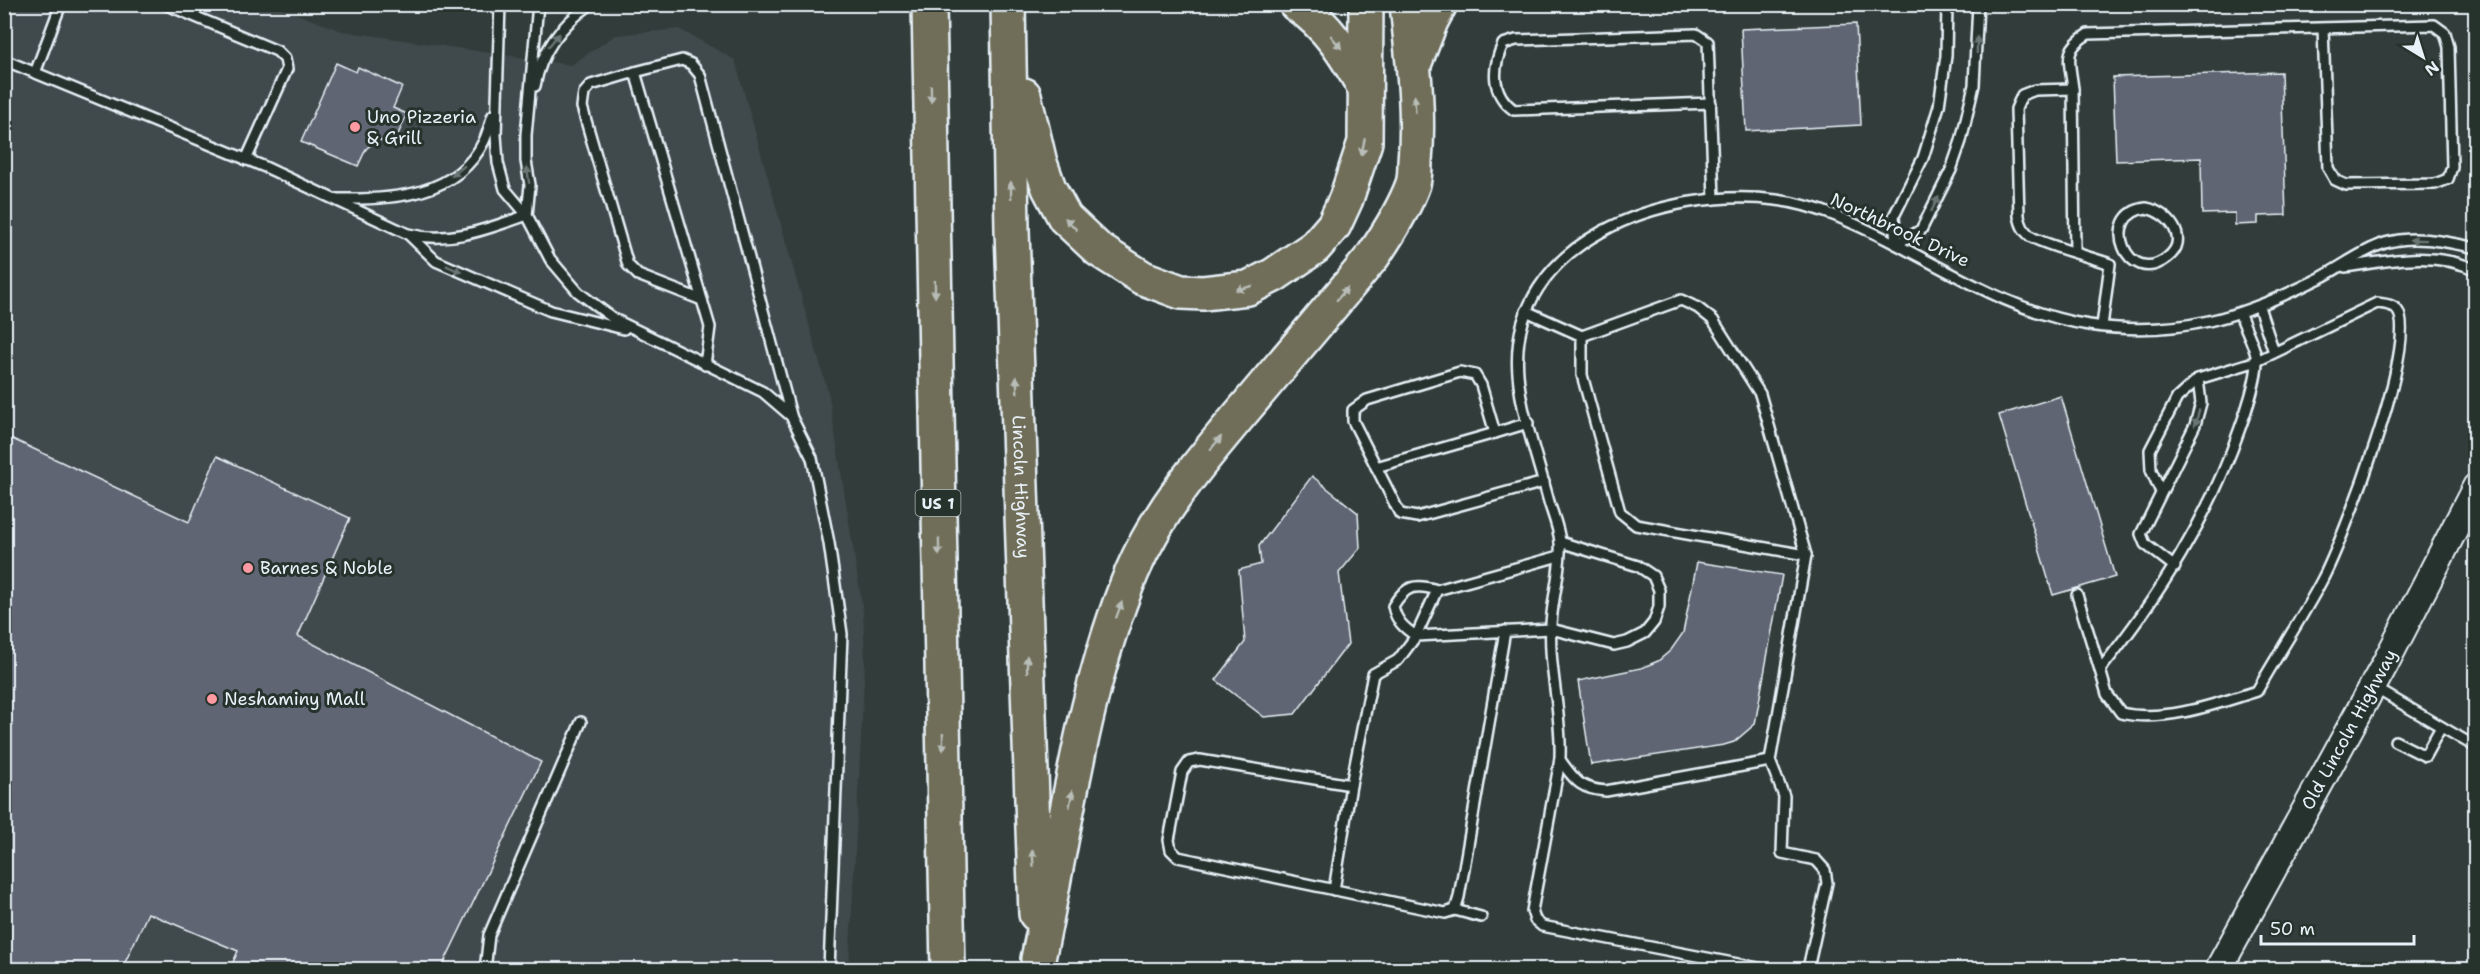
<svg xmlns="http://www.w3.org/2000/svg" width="2480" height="974" font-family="'Shantell Sans',sans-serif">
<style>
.built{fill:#40494c}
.building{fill:#616573;stroke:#e8f1f8;stroke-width:1.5}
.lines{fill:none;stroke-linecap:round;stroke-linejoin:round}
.service-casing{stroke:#e8f1f8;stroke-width:14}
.secondary-casing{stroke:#e8f1f8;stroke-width:30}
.motorway-casing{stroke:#e8f1f8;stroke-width:38}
.service{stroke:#26332d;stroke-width:9}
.secondary{stroke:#26332d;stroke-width:26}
.motorway{stroke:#706e59;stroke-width:33}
.oneway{fill:#6a7674}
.oneway2{fill:#b8bdb8}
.poi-dot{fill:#ff9aa2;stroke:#26332d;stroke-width:2}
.labels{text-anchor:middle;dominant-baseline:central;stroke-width:6;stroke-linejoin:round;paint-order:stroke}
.shield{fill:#26332d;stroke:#aeb8bb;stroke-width:1.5}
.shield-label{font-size:16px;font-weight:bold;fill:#e8f1f8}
.poi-label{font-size:18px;fill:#e8f1f8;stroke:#26332d;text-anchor:start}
.street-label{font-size:18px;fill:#e8f1f8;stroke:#26332d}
</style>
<rect width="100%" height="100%" fill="#323d3b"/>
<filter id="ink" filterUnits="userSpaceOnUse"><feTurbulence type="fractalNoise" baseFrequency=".0167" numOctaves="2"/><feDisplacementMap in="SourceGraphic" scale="12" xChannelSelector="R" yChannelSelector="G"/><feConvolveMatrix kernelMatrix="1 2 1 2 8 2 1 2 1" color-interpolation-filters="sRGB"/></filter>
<g filter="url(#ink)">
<path class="built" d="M5,5h267l70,26 229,34 45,-30 63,-6 56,31 94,336 34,215 2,50 -16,308 -844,1z"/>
<g class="building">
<path d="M1856,24l5,101 -115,6 -5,-102z"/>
<path d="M336,63l20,9 2,-5 44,20 -9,21 14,6 -14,32 -15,-7 -12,10 -8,17 -57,-24z"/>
<path d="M2281,72l5,143 -28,1v8l-23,1v-12l-33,1 -1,-56 -85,3 -3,-84z"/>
<path d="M2061,396l54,181 -62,18 -54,-180z"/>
<path d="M4,435l185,87 28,-66 133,62 -52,118 243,126 -100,207h-211l8,-18 -90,-38 -26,56h-118z"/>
<path d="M1312,476l46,37 2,35 -21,25 9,71 -53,70 -31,3 -48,-37 29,-38 -6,-72 22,-6 -2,-18z"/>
<path d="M1697,562l85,13 -27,149 -21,18 -10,3 -133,20 -13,-84 63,-13 17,-7 13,-11 12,-17z"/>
</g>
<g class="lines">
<g class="service-casing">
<g id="service">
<path d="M165,4l112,47 8,8 2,10 -41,91"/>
<path d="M500,4l-4,131 2,28 7,26 22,26 23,44 28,33 36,27 149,73 28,24 21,42 17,85 13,91 -13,336"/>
<path d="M1947,4l-1,52 -7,50 -16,52 -29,58 2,28 25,-14 30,-60 10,-29 13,-56 4,-81"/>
<path d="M4,60l261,107 143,67c43,10 79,-5 119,-19"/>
<path d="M635,72l-44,13 -7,8 -2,14 46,158 10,10 64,25"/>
<path d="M35,73l26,-69"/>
<path d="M535,86c6,-35 27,-62 56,-82"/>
<path d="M2073,89c-3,-28 -11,-39 15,-55l346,-9 11,8 4,14 3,120 -4,12 -13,5 -89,1 -11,-5 -7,-12 -5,-140"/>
<path d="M1711,103l-197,7c-23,-16 -22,-42 -11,-66l13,-4 180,-6 12,8 6,157"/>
<path d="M337,199c54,1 120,-2 147,-58 4,-8 6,-18 9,-26"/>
<path d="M2146,208c23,4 45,32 21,50 -40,31 -69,-44 -21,-50z"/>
<path d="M527,215l3,-30 -4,-24v-26l12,-131"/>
<path d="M409,235l27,26 115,50 73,18"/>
<path d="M2075,252l-2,-163 -38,1 -13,5 -6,14 3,107c2,9 4,14 11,20 11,8 64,22 80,28l-8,62"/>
<path d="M2345,267c43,-6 89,-17 131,3"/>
<path d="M2259,307l15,45"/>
<path d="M1526,311l56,25v39l38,137 16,13 170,30 -36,206 14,35 -2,57 34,7 9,10 2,13 -18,81 -4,6"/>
<path d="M1582,336l99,-36 17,8 15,12 47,74 46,161"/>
<path d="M705,365l5,-38 -75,-255 47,-12 9,4 9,11 91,340"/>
<path d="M1528,423l-33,10 -14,-48 -6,-10 -15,-3 -93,28 -14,10v11l47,93 17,3 127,-35"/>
<path d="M1376,467l119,-34"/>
<path d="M2161,492l-10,-22 -1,-20 27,-52 21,-19"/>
<path d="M2175,567l-30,-23 -4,-10 54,-109 6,-22 -3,-24 59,-18 120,-58c7,1 15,1 20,7 24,29 -56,235 -75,270 -20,38 -44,74 -65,111 -41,13 -93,32 -136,22l-14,-19 -7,-24c59,-74 109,-152 140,-242 6,-16 17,-49 17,-66 0,-12 -13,-36 -17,-48"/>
<path d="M1437,590l-21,46c-12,-8 -20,-15 -23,-30 12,-20 22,-23 44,-16l122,-34"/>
<path d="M2077,595l23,75"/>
<path d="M1505,631l-46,266 -4,13 -10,3 -267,-56 -7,-7 -2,-10 13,-68 7,-10 11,-2 151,25 22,-111 25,-14 18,-24 135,-7 63,16 13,-3 18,-9 9,-11 5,-15v-17l-6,-14 -15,-10 -78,-24"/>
<path d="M2375,688l101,59"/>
<path d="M2395,741l30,15 16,-29"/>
<path d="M1560,760c15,20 19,29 46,31l164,-30"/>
<path d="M1334,890l17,-105"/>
<path d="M1455,910l26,7"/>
<path d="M485,970l4,-35 92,-213"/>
<path d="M1769,970l-227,-44 -7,-6 -3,-9c6,-32 12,-65 18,-97 3,-19 8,-38 10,-57 2,-45 -12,-90 -9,-132 1,-25 11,-60 9,-83 -1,-13 -7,-27 -11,-40 -10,-39 -28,-88 -31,-128 -11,-134 149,-188 258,-174 40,5 73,21 108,38 65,33 132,76 205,87 88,13 154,-8 231,-47 21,-11 43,-28 65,-35 30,-9 62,-1 91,5"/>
</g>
</g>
<g class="secondary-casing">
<g id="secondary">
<path id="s1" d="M2218,970l167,-306 91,-177"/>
</g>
</g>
<g class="motorway-casing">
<g id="motorway">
<path d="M929,4l19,966"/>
<path id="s2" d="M1008,4l4,226 24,684"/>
<path d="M1296,4c32,21 50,51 68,83"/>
<path d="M1415,62l16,-41 9,-17"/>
<path d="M1024,95l16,68 9,25 16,30 34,32 44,28 38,14 22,1 45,-5 26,-13 41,-28 19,-22 12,-26 19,-57 1,-138"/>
<path d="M1038,959c28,-129 43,-265 94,-387 27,-63 72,-115 116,-167 41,-49 84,-99 125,-149 15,-22 31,-47 40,-72 2,-7 2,-16 2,-23 5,-52 -3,-105 -8,-157"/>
</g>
</g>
<use href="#service" class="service"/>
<use href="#secondary" class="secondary"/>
<use href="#motorway" class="motorway"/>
</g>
<defs><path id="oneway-solid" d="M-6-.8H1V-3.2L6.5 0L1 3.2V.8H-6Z" transform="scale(1.5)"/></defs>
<g class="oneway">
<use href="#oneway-solid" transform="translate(554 40) rotate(-51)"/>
<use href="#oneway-solid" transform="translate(1977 45) rotate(-89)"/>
<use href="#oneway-solid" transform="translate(458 171) rotate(141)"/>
<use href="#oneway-solid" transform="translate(528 175) rotate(-98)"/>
<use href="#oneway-solid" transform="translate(1935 204) rotate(-63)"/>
<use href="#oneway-solid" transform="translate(2418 240) rotate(-179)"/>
<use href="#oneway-solid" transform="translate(454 269) rotate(24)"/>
<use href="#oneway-solid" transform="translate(2197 418) rotate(106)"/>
</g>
<g class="oneway2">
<use href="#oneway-solid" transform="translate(1336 42) rotate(51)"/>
<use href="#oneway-solid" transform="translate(931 94) rotate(89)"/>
<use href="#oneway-solid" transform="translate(1415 104) rotate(-93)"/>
<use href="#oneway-solid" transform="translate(1363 147) rotate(102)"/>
<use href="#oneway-solid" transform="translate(1011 190) rotate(-91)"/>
<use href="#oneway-solid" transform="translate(1071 224) rotate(-134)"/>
<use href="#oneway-solid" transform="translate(1244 288) rotate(166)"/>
<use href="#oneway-solid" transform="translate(935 289) rotate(89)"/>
<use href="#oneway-solid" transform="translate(1342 294) rotate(-49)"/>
<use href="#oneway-solid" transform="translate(1017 385) rotate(-92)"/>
<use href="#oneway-solid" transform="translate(1216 443) rotate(-50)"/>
<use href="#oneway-solid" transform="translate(939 547) rotate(89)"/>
<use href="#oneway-solid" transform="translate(1119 610) rotate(-70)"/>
<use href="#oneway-solid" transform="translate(1027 664) rotate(-91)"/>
<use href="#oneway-solid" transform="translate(943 742) rotate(89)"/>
<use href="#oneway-solid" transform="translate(1071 799) rotate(-79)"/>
<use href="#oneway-solid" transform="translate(1033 858) rotate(-93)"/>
</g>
</g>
<g class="poi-dot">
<circle cx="355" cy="127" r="6"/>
<circle cx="248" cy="568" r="6"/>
<circle cx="212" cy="699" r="6"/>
</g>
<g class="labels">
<rect class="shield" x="915.5" y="490" width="45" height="26" rx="4.5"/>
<g class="shield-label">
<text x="938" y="503">US 1</text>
</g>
<g class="poi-label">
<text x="367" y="117">Uno Pizzeria<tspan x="367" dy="21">&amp; Grill</tspan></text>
<text x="260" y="568">Barnes &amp; Noble</text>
<text x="224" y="699">Neshaminy Mall</text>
</g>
<g class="street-label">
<text transform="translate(1900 230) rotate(25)">Northbrook Drive</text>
<text stroke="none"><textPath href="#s2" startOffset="483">Lincoln Highway</textPath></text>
<text stroke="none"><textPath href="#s1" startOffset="274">Old Lincoln Highway</textPath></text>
</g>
</g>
<rect width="2480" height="974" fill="none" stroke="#26332d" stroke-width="24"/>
<rect x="12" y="12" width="2456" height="950" fill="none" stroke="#e8f1f8" stroke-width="2" filter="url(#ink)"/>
<g transform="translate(2423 57) rotate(142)" stroke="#26332d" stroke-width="4.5" paint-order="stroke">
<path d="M0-4.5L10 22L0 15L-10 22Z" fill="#e8f1f8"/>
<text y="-9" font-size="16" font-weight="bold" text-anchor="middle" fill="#e8f1f8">N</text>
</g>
<path d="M2261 935v9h153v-9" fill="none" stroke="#e8f1f8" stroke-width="3"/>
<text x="2270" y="935" font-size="18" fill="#e8f1f8" stroke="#26332d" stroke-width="4.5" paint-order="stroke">50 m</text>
</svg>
